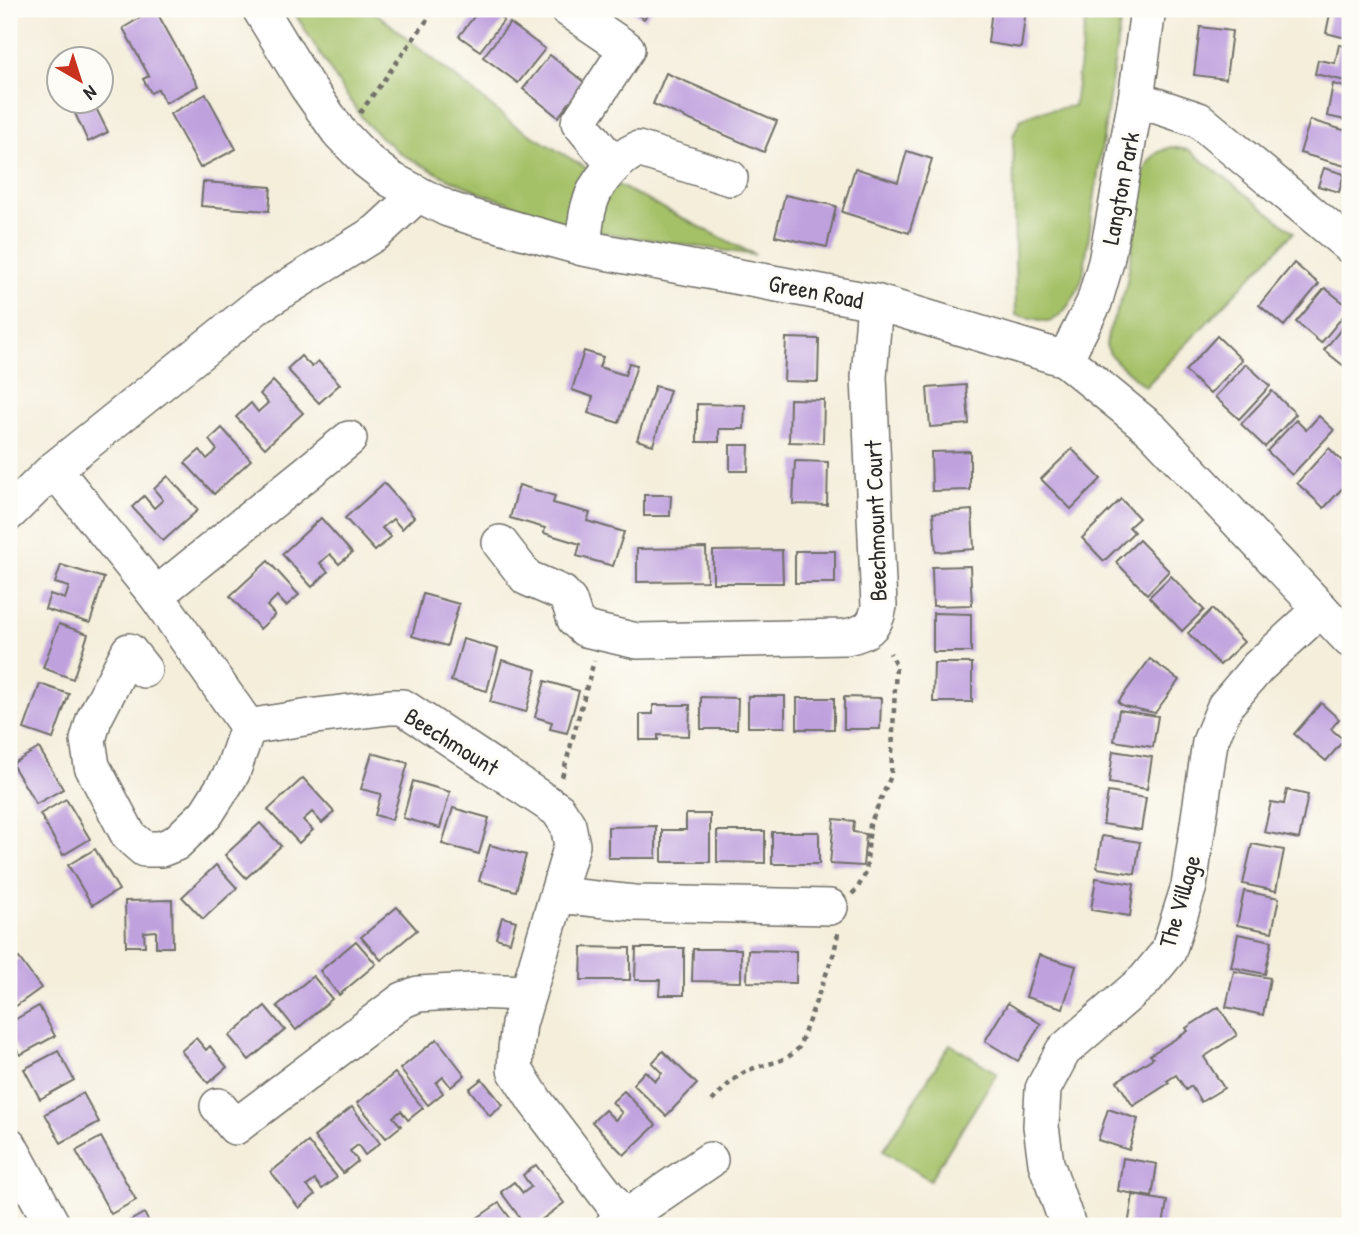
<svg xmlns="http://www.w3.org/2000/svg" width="1359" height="1235" font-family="'Patrick Hand',sans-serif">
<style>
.green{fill:#a5c168;stroke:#68764a;stroke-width:2}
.building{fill:#bfa1de}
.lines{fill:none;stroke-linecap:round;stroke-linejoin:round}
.minor-casing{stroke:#716f69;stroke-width:38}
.path{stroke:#716f69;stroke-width:4.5;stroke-dasharray:5 5;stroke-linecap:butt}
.minor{stroke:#fff;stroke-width:35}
.labels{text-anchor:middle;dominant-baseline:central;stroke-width:6;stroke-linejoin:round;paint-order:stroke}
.street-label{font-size:24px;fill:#2b2b2b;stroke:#fdfcf7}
</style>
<rect width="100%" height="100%" fill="#fdfcf7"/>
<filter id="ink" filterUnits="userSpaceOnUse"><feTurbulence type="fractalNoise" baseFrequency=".0143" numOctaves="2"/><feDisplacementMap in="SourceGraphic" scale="14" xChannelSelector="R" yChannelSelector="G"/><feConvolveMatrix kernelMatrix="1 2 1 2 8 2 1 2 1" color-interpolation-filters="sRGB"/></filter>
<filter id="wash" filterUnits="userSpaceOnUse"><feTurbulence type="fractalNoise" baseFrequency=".00686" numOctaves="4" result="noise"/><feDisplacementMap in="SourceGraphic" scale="28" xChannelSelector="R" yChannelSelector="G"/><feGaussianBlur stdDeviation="1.57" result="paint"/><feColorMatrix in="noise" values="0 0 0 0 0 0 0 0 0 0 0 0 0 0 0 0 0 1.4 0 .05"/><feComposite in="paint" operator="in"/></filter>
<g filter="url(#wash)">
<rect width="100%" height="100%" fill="#f4eedb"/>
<g class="green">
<path d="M292,9h79l142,115 87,52 155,79 -144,-21 -41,-10 -89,-31 -38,-17 -42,-22 -20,-17 -15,-14 -24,-34z"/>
<path d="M1087,9h35l-39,267c-6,18 -16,36 -33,46l-34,-7 -3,-179 7,-16 17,-8 37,-6z"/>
<path d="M1171,147l18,3 105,82 -149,155 -29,-26 -6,-7 -4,-9 2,-12 18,-45 17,-113c6,-17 10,-22 28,-28z"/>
<path d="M950,1044l47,29 -67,107 -47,-29z"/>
</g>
<g id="blocks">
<g class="building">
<path d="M155,9l43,77 -33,17 -7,-14 -7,4 -8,-14 6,-3 -26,-48z"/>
<path d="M480,9h9l15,11 -24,31 -21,-15z"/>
<path d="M629,9h23l-8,10z"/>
<path d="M992,9h34l-5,39 -33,-5z"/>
<path d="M1331,9h19v30l-24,-6z"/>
<path d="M510,23l35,26 -27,34 -35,-26z"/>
<path d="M1200,27l32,4 -6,48 -32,-4z"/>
<path d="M1339,45l11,2v35l-35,-8 3,-14 17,3z"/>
<path d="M550,55l35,28 -27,34 -35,-28z"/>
<path d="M666,73l111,48 -13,31 -111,-48z"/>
<path d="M1333,84l17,4v33l-23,-5z"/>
<path d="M206,94l30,55 -36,19 -30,-54z"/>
<path d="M89,102h4l15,30 -20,10 -15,-33z"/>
<path d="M1310,120l40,12v16l-5,18 -45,-13z"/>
<path d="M907,151l25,8 -23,74 -67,-21 13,-44 43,14z"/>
<path d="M1324,168l20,6 -5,18 -21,-6z"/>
<path d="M203,182l68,5 -2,24 -68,-5z"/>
<path d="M785,195l51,11 -9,41 -52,-11z"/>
<path d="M1294,263l25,21 -35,42 -25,-21z"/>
<path d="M1325,288l25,20 -29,35 -25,-21z"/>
<path d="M1350,318v53l-26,-21z"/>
<path d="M1217,336l25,24 -32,34 -25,-23z"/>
<path d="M786,338l33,1 -1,43 -34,-1z"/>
<path d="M584,351l19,6 -4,10 26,8 4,-12 8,2 -18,58 -31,-10 5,-16 -21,-7z"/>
<path d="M301,356l11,11 6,-6 22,23 -21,19 -32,-34z"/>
<path d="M1246,364l24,22 -31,33 -24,-22z"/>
<path d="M273,381l30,32 -38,35 -29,-31 15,-14 7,9 10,-9 -8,-9z"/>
<path d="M966,385l3,39 -39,3 -3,-39z"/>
<path d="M655,386l15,4 -17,55 -16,-5z"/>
<path d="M1272,391l24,23 -31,33 -24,-23z"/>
<path d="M790,399l34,1 -1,43 -34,-1z"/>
<path d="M697,404l48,1 -1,24h-25v13h-22z"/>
<path d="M1319,416l15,14 -42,45 -25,-24 29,-31 10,10z"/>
<path d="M222,428l29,32 -37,34 -29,-31 15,-13 7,9 10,-9 -8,-10z"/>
<path d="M730,445h19l-1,26h-18z"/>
<path d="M1329,448l21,21v11l-26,28 -27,-25z"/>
<path d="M1072,449l29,30 -30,30 -30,-30z"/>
<path d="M970,451v39l-38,1 -1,-39z"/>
<path d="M795,461l33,1 -1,43 -34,-1z"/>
<path d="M168,476l30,34 -35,31 -31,-34 12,-11 10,12 9,-8 -9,-11z"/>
<path d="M384,483l30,34 -12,12 -9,-10 -11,9 9,9 -16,14 -30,-33z"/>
<path d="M519,485l36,11 -2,7 37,10 -3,8 37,11 -11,34 -36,-10 3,-12 -36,-11 1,-5 -35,-10z"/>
<path d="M644,495h27l-1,21h-26z"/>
<path d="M1121,499l18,19 -10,9 5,5 -30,29 -22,-23z"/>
<path d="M972,510l2,39 -38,3 -3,-39z"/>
<path d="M321,518l31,35 -13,11 -9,-10 -10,9 8,9 -16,15 -30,-33z"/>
<path d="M1139,540l30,31 -22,23 -31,-32z"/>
<path d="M706,548l1,33 -70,1v-33z"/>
<path d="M782,550l1,33h-70v-32z"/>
<rect x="795" y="551" width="40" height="32"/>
<path d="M268,561l31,34 -13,11 -9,-10 -10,10 8,9 -15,14 -30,-33z"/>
<path d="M61,565l43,13 -14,45 -45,-14 5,-15 15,5 4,-12 -14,-4z"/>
<path d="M970,566l2,39 -39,1 -1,-39z"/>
<path d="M1171,576l33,34 -22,21 -33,-34z"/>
<path d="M423,594l36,10 -12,42 -35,-10z"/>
<path d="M1212,609l32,33 -24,23 -32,-32z"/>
<path d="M933,613l38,1v38h-38z"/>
<path d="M59,624l29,10 -15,45 -30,-11z"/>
<path d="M463,639l35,10 -11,42 -36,-10z"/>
<path d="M1150,659l29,21 -24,33 -31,-7 -6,-4z"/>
<path d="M502,660l35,10 -11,42 -36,-10z"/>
<path d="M934,663h38v39h-39z"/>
<path d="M545,681l34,10 -12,42 -17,-4 2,-7 -17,-5z"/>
<path d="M40,684l29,10 -16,45 -29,-10z"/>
<rect x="748" y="696" width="37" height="31"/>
<path d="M701,697l37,1 -1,31h-36z"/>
<path d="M844,697l37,1 -1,31h-36z"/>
<rect x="797" y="698" width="37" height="31"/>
<path d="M1321,703l18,16 -8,10 13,11 -18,21 -32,-27z"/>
<path d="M653,705h37l-1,31 -31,-1v5h-18v-26h13z"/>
<path d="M1119,710l39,6 -5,31 -39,-6z"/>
<path d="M39,748l24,41 -27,15 -24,-40z"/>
<path d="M1113,751l39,6 -5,32 -38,-6z"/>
<path d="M372,753l36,10 -16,57 -17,-5 6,-21 -20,-5z"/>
<path d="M303,778l31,34 -12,11 -10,-11 -9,8 10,10 -14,13 -31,-33z"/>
<path d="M413,781l37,11 -10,36 -37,-10z"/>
<path d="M1287,790l21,5 -9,44 -35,-7 7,-30 13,2z"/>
<path d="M1108,792l38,6 -5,32 -38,-6z"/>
<path d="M66,799l24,40 -27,16 -23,-41z"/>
<path d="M453,808l36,10 -10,36 -37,-10z"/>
<path d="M686,814h24v48h-48v-32h24z"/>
<path d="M834,819l20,2 -1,11 13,2 -3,32 -33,-2z"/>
<path d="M260,823l21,23 -35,32 -21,-23z"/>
<path d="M656,826v32h-48v-31z"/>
<path d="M717,831h48v32l-48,-1z"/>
<rect x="772" y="832" width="47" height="32"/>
<path d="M1102,836l38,6 -5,32 -38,-6z"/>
<path d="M1252,844l32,6 -8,41 -33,-7z"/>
<path d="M490,845l36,10 -10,36 -37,-10z"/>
<path d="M95,849l24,41 -27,15 -24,-40z"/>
<path d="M216,865l21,23 -34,31 -21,-22z"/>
<path d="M1096,878l38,6 -4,32 -39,-6z"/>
<path d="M1244,891l35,7 -7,34 -35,-7z"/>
<path d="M172,900l1,47h-17v-16l-12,1 1,14h-19l-1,-45z"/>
<path d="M397,907l20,23 -36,30 -20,-23z"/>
<path d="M502,917l14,4 -6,21 -14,-4z"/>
<path d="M1238,934l34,7 -7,33 -34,-7z"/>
<path d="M356,941l20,23 -37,31 -19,-24z"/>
<path d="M582,947l48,1v32h-49z"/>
<path d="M636,948h48v47h-25l1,-15h-25z"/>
<path d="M693,949h48v33l-49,-1z"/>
<path d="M748,950l48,1v32l-49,-1z"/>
<path d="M1039,955l37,11 -13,42 -37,-11z"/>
<path d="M19,958l22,30 -32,23v-46z"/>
<path d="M1234,971l36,7 -7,37 -37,-8z"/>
<path d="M313,976l19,23 -36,31 -19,-24z"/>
<path d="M1008,1003l33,21 -23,37 -33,-20z"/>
<path d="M39,1006l16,30 -35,19 -11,-20v-12z"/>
<path d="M265,1006l20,24 -36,30 -20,-24z"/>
<path d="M1219,1007l18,28 -33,22 20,31 -23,14 -10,-16 -5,4 -10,-15 -9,6 2,2 -36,23 -16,-25 36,-23 -3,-3 38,-24 -2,-3z"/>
<path d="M196,1038l10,12 4,-4 17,21 -19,16 -27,-32z"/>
<path d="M437,1039l28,36 -14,12 -8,-10 -7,6 7,10 -15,12 -28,-36z"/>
<path d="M58,1051l16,29 -34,19 -16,-30z"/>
<path d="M663,1051l34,33 -31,32 -33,-32 12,-13 10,10 3,-3 4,-5 -10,-10z"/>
<path d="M395,1073l28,35 -15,12 -7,-9 -8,6 8,9 -15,12 -29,-35z"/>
<path d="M482,1079l21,26 -13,11 -21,-27z"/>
<path d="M624,1091l32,34 -32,30 -32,-33 13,-12 10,10 7,-7 -10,-11z"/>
<path d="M83,1093l16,29 -38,21 -16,-29z"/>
<path d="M352,1107l28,36 -15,12 -7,-10 -8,6 8,10 -15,12 -29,-36z"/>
<path d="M1108,1109l30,10 -9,31 -31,-10z"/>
<path d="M101,1137l35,63 -25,14 -35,-63z"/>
<path d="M308,1142l29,35 -15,12 -7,-9 -8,6 8,9 -16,13 -28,-36z"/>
<path d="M1123,1158l34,6 -5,33 -34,-6z"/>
<path d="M536,1165l28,38 -31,23h-7l-25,-34 13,-10 9,11 8,-6 -8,-12z"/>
<path d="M1133,1195l34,6 -4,25h-35z"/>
<path d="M499,1203l17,23h-51l15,-10z"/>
<path d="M144,1213l7,13h-30z"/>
</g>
</g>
</g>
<g filter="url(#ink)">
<use href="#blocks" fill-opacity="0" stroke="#716f69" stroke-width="2"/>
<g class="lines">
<g class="minor-casing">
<g id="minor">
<path d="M260,9l46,76 33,47 28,29 23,18 28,15 30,15 27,9 108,30 292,54 190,57 87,71 198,210"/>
<path d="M568,9l59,40 -48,73 35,43"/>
<path d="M1136,99l63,21 151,126"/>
<path d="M583,248c2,-15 2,-31 7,-45 6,-22 28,-45 48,-54l92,29"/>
<path d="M1065,359l29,-56 12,-41 30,-163 12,-90"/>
<path d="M54,469l102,126 92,132 68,-11 74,-9h13l155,103 10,15 4,20 -53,179 -3,25 -1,21 20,31 90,118"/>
<path d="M9,513l45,-44 205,-164 118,-73 41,-38"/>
<path d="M500,543l27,35 35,15 7,8 6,19 10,9 52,12 209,-4c20,-4 30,-10 33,-31l-10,-229 6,-75"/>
<path d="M156,595l193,-156"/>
<path d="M144,670l-15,-19 -35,68 -6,21 4,26 37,70 15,13h17l15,-6 30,-29 26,-41 16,-46"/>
<path d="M558,895l76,8 196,4"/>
<path d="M218,1106l17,21 168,-127 15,-6 55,-3 55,2"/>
<path d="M9,1145l44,81"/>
<path d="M613,1226l97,-66"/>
<path d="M1068,1226l-22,-63 -5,-37 2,-37 20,-38 82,-71 23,-28 21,-66 21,-144 15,-36 33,-39 63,-58"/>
</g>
</g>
<g class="path">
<path d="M360,113l75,-104"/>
<path d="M562,777l32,-116"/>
<path d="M852,894l5,-5 9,-16 4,-49 21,-48 5,-111 -6,-12"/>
<path d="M712,1101c10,-10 20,-22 33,-29 17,-9 42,-8 54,-25l35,-94 4,-20"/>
</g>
<use href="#minor" class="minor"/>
</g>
</g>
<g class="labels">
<g class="street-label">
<text transform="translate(1120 188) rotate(-79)">Langton Park</text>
<text transform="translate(816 291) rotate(11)">Green Road</text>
<text transform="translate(875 521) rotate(-92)">Beechmount Court</text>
<text transform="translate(452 741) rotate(32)">Beechmount</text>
<text transform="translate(1179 901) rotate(-74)">The Village</text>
</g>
</g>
<rect width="1359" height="1235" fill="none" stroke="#fdfcf7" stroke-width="35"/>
<g transform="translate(80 80) rotate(141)"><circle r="33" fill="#fdfcf7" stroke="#a9a8a5" stroke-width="2"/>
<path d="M0-5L12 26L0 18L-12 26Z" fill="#c8321e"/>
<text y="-10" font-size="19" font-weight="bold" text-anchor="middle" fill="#2b2b2b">N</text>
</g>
</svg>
